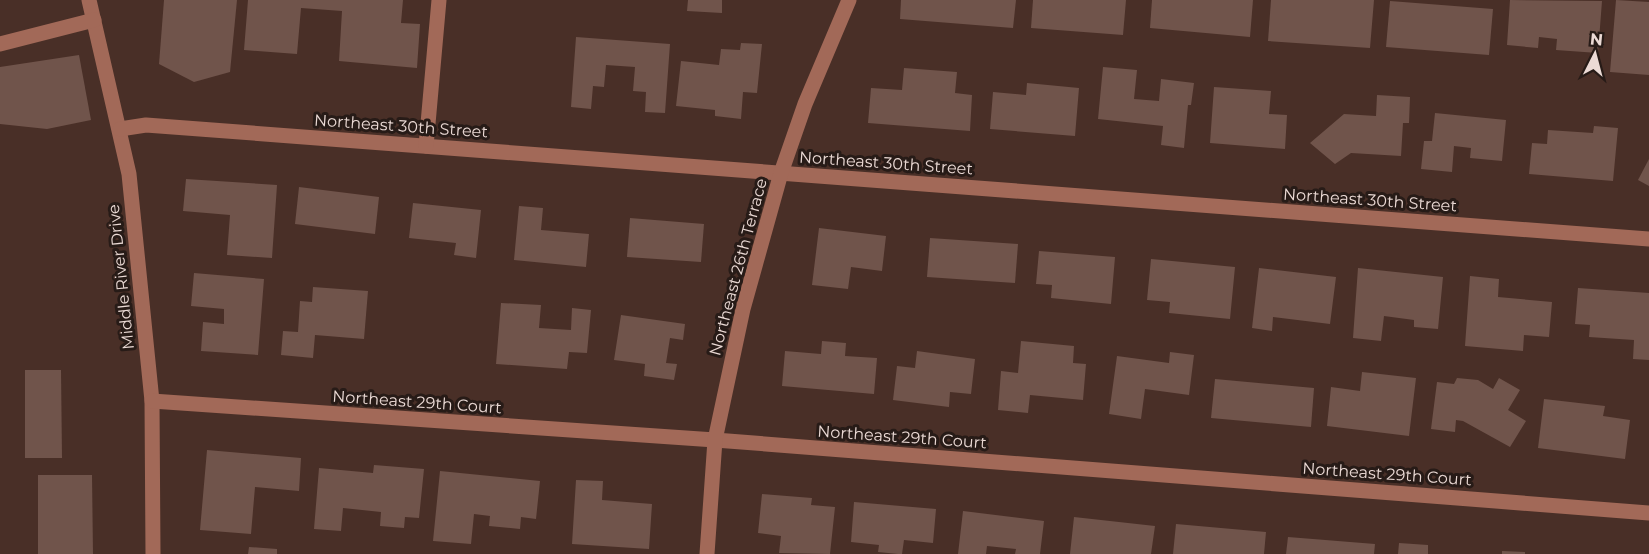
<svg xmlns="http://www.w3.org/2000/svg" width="1649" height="554" font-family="Montserrat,sans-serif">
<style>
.building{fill:#70544b}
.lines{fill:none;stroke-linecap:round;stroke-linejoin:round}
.minor{stroke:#a26958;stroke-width:15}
.labels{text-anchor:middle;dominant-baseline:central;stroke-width:6;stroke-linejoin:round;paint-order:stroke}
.street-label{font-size:16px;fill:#ebdad5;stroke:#271b17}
</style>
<rect width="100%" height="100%" fill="#492f27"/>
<g class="building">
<path d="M164,0h73l-7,72 -36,10 -35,-18z"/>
<path d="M248,0h155l-2,23 19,1 -3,44 -78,-7 3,-50 -41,-3 -4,46 -53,-4z"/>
<path d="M688,0h34v13l-35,-2z"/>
<path d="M901,0h115l-3,28 -113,-9z"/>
<path d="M1033,0h93l-3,35 -92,-7z"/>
<path d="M1152,0h101l-3,37 -100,-9z"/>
<path d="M1271,0h103l-4,48 -102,-7z"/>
<path d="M1510,0l92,1 -4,52 -42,-3 1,-11 -18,-2 -1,11 -31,-3z"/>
<path d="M1616,0l33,2v73l-39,-3z"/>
<path d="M1390,1l103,8 -4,46 -103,-8z"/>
<path d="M576,37l94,7 -5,69 -20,-1 1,-20 -13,-1 2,-24 -29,-2 -2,22 -11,-1 -2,23 -20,-2z"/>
<path d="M741,43l21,1 -5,49 -14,-1 -2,27 -26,-3v-6l-39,-4 5,-45 38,4 2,-16 19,1z"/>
<path d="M79,55l12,65 -44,9 -47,-5v-57z"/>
<path d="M1103,67l34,3 -3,29 25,2 2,-22 33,4 -3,22h-3l-4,43 -23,-3 2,-19 -65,-7z"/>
<path d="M904,68l53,4 -2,21 17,2 -2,36 -102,-8 3,-35 31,2z"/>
<path d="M1027,83l52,5 -4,48 -85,-7 3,-37 33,3z"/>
<path d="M1214,87l57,4 -2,23 18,1 -2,34 -75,-6z"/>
<path d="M1377,95l33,2 -1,26h-6l-2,33 -50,-3 -16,11 -25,-21 34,-29 32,2z"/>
<path d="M1435,113l71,7 -4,41 -32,-3 1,-10 -17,-2 -2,26 -31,-3 3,-28h8z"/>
<path d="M1594,126l24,2 -5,53 -84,-7 3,-31 15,1 1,-14 45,3z"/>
<path d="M1649,159v27l-11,-6z"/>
<path d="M186,179l91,6 -5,73 -45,-3 3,-40 -47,-4z"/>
<path d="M299,187l80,10 -4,37 -80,-10z"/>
<path d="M413,203l68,7 -5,48 -22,-3 2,-12 -47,-5z"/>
<path d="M519,206l24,2 -2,22 48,4 -3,33 -72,-7z"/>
<path d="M630,218l74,6 -3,38 -74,-5z"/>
<path d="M819,228l67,8 -4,35 -31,-4 -3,22 -36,-4z"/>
<path d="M930,238l88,6 -3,39 -88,-6z"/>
<path d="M1039,251l76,6 -4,47 -60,-6 1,-13 -16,-1z"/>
<path d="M1151,259l84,8 -5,52 -61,-6 1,-11 -23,-2z"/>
<path d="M1259,268l77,9 -6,47 -57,-7 -1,14 -20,-3z"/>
<path d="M1358,268l85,9 -5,52 -24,-2v-7l-30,-4 -3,25 -28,-3z"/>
<path d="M194,273l70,6 -6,76 -57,-4 2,-29 21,2v-15l-33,-3z"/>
<path d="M1470,276l29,3 -1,18 54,5 -3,35 -25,-2 -1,16 -58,-5z"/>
<path d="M313,287l55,4 -4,48 -49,-4 -2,23 -32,-3 2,-24 15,1 2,-31 12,1z"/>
<path d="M1578,288l71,5v67l-16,-1 1,-19 -45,-3 1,-12 -15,-1z"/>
<path d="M501,303l40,2 -2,23 32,2 1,-22 19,2 -4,43 -18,-1 -2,17 -71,-5z"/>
<path d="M621,315l64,9 -2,16 -13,-2 -4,25 11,1 -3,16 -30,-4 1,-12 -31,-4z"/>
<path d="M822,341l24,2 -1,13 32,2 -3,36 -92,-8 3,-35 36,3z"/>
<path d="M1021,341l53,5 -1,17 13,1 -3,36 -53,-5 -2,18 -30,-3 3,-39 17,2z"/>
<path d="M917,351l58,8 -4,35 -21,-2 -1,15 -56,-7 4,-34 18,2z"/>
<path d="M1170,352l24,3 -5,40 -44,-6 -4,30 -32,-5 8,-58 52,7z"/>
<path d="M25,370h36l1,88h-37z"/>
<path d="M1362,372l54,6 -7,58 -82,-10 4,-39 29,4z"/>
<path d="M1457,378l21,2 15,9 6,-11 21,12 -12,20 18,11 -16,26 -47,-26 -7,-1 -1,12 -24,-3 6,-47 17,2z"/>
<path d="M1215,379l99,9 -3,39 -100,-9z"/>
<path d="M1544,399l61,7 -2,10 27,4 -5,39 -87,-11z"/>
<path d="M207,450l94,8 -2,33 -44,-4 -4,47 -51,-4z"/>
<path d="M374,465l50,4 -5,49 -14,-1 -1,11 -24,-2 1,-14 -38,-4 -2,23 -27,-2 5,-61 54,5z"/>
<path d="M440,471l100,10 -4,38 -15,-2 -1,12 -31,-3 1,-10 -16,-2 -3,30 -38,-3z"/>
<path d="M38,475h54l1,79h-55z"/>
<path d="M576,480l27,1 -1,19 50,4 -3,45 -77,-5z"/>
<path d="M762,494l50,4 -1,7 24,2 -5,47 -51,-1 2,-17 -23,-3z"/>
<path d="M854,502l82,7 -3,34 -29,-3 -2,14h-4l-20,-2 1,-7 -28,-3z"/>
<path d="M963,511l81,10 -4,33h-25l1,-5 -29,-3 -1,8h-28z"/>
<path d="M1074,517l81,9 -4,28h-81z"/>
<path d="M1176,524l90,8 -2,22h-91z"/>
<path d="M1288,537l87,7 -1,10h-88z"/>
<path d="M1399,543l29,2v9h-30z"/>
<path d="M249,547l28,2v5h-29z"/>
<path d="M1502,551l23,1v2h-23z"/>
</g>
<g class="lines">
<g class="minor">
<path d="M89,0l40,174 23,227 1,153"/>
<path d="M0,44l94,-24"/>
<path d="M120,129l26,-4 1503,114"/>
<path d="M426,146l13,-146"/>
<path d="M152,401l563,39 934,73"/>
<path d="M707,554l8,-114 28,-131 38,-136 24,-69 44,-104"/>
</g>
</g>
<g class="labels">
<g class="street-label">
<text transform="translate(401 126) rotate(4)">Northeast 30th Street</text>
<text transform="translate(886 163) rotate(4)">Northeast 30th Street</text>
<text transform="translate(1370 200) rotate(4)">Northeast 30th Street</text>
<text transform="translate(738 267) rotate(-75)">Northeast 26th Terrace</text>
<text transform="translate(121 277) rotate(-96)">Middle River Drive</text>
<text transform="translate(417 402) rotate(4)">Northeast 29th Court</text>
<text transform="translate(902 437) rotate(4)">Northeast 29th Court</text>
<text transform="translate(1387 474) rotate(4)">Northeast 29th Court</text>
</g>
</g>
<g transform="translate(1595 54) rotate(6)" stroke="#271b17" stroke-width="4.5" paint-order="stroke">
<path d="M0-4.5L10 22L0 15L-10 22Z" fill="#ebdad5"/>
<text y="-9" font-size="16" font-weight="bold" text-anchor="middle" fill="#ebdad5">N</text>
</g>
</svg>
